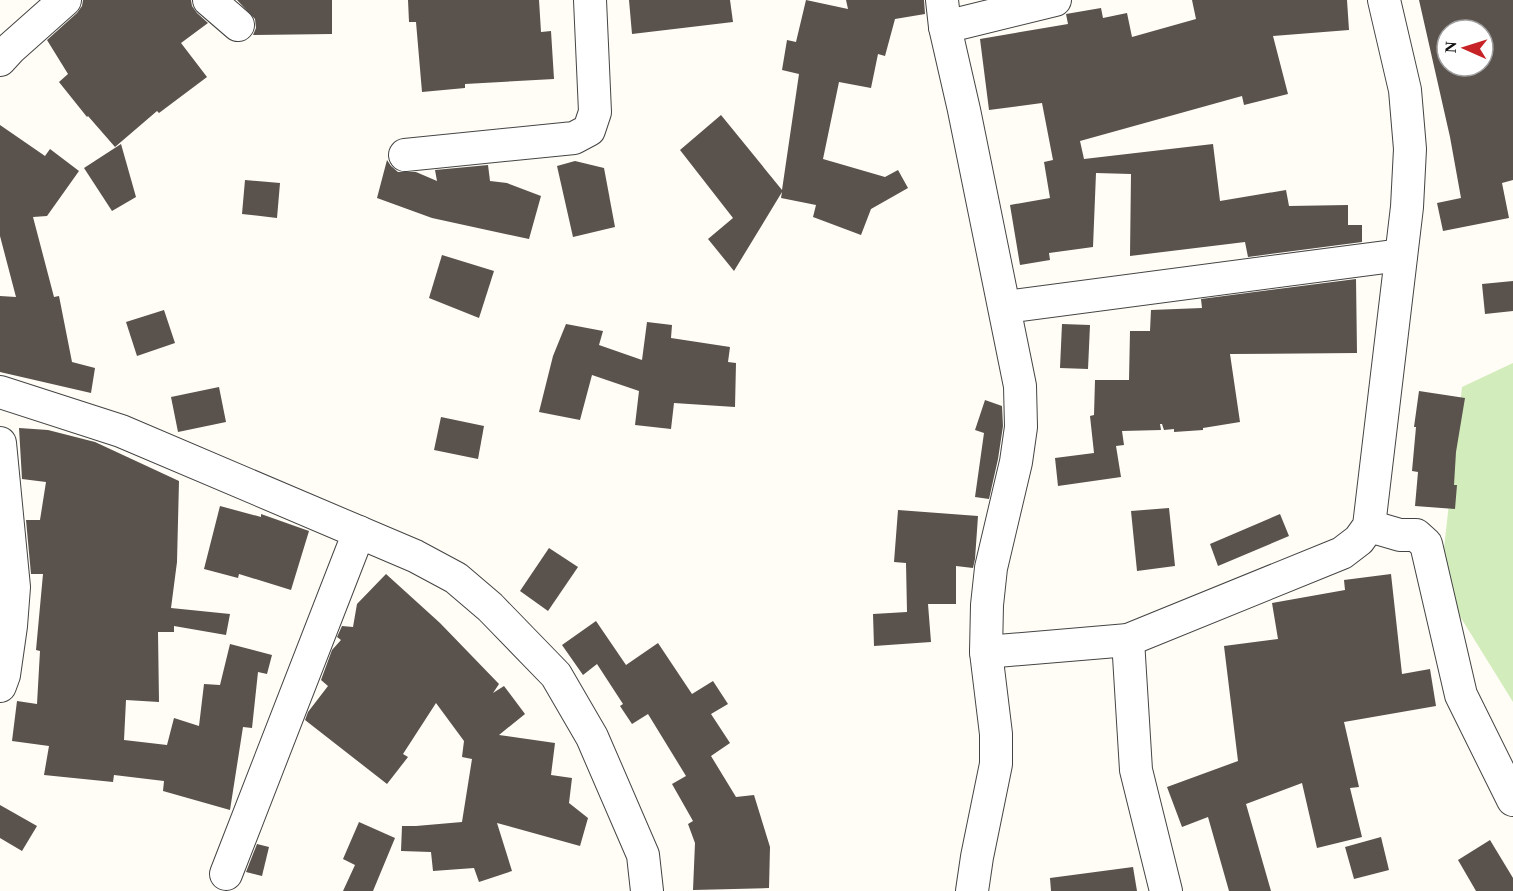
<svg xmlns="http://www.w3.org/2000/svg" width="1513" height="891" font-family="'Times New Roman',serif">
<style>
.green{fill:#d3ecbc}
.building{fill:#5a524d;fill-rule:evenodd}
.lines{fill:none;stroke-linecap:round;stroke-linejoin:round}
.minor-casing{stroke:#444;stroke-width:34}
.minor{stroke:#fff;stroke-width:32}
</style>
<rect width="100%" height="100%" fill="#fffdf5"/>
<path class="green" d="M1513,363v339l-73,-118 22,-197z"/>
<g class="building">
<path d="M83,0h108l1,6 5,7 11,10 -27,20 26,34 -48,36 -2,-2 -42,36 -27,-31 -1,1 -28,-35 9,-8 -21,-34 30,-27 5,-7z"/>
<path d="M237,0h95v34l-79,1 3,-7 -1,-9z"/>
<path d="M408,0h131l2,32 10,-1 3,48 -89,5v4l-43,4 -6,-70h-7z"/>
<path d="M629,0h101l3,22 -101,12z"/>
<path d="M806,0l42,9 -2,-9h78l1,14 -30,5 -10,37 -7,-2 -7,34 -32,-6 -16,77 62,18 13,-7 10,18 -37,21 -10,26 -48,-18 3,-12 -35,-7 1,-6 -48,79 -26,-32 25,-21 -53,-68 41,-35 61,75 17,-116 -17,-4 5,-30 9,2z"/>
<path d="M1192,0h155l2,30 -76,6 15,58 -44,11 -2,-9 -162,45 4,18 129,-15 7,57 66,-11 3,16 59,-1v20h14v17l-114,15 -3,-15 -115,14 1,-82 -35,-1 -3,74 -44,6 1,7 -30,5 -10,-60 40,-7 -6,-36 9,-2 -11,-57 -53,7 -9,-71 88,-15 -2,-10 35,-6 2,10 24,-5 5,24 64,-18z"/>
<path d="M1419,0h94v180l-11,3 7,35 -66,13 -6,-28 24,-5 -11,-61zM1447,30h36v36h-36z"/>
<path d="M0,125l45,31 5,-7 29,22 -32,45 -14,1 21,80 5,-1 13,66 23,6 -4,25 -91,-21v-76l16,1 -16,-61z"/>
<path d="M121,144l15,53 -24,14 -28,-43z"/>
<path d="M387,160l4,6 7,6h18l21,9 -2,-11 53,-5 2,16 17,2 34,13 -12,43 -97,-21 -55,-20z"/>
<path d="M575,161l29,7 11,59 -42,10 -16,-71z"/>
<path d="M245,180l35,3 -3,35 -35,-4z"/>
<path d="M442,255l52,16 -15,47 -50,-20z"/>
<path d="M1356,279l1,74 -127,1 10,68 -37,6v2l-29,2v-3l-10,1 -2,-6h-2l1,6 -39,1 2,14 -8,1 5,31 -63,9 -3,-28 39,-5 -4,-37 4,-1 1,-35h34l1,-49h20l1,-21 51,-2 -1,-9z"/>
<path d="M1513,281v30l-28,3 -3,-30z"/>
<path d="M164,310l11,33 -38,13 -11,-34z"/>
<path d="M647,322l25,3 -1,13 59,9 -2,15 8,1 -1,44 -61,-4 -3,26 -36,-4 4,-34 -47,-16 -12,45 -41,-8 14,-56 13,-32 37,7 -4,14 43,15z"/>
<path d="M1062,324l28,1 -2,44 -28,-1z"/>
<path d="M219,387l7,35 -48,10 -7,-35z"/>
<path d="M1419,391l46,7 -9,54 -2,33h3l-2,24 -40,-3 3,-34 -6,-1 4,-44h-2z"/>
<path d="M985,400l17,6 1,20 -5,33 -9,40 -14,-2 9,-64 -9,-3z"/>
<path d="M441,417l43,9 -6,33 -44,-9z"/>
<path d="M19,428l29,2 47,12 84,39 -2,81 -6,46 59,6 -4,21 -52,-9v6h-16l1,70 -33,-2 -2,40 43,5 7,-27 25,8 5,-42 16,1 10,-41 42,11 -5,19 -9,-2 -6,56 -9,-1 -13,83 -67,-19 1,-10 -50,-6 -1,7 -69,-7 5,-29 -37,-5 5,-40 20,3 3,-53 -4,-1 7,-76h-12l-5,-54h14l6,-38 -24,-3z"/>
<path d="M220,506l41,11v-3l48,17 -18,59 -52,-16 -1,4 -34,-9z"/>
<path d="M1169,508l6,58 -38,5 -6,-60z"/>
<path d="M898,510l80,6 -3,43 -2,9 -17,-2v38h-28l3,38 -57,4 -1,-32 34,-2 -1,-49 -12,-1z"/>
<path d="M1280,514l9,22 -71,30 -8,-22z"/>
<path d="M549,548l29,19 -30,44 -28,-20z"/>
<path d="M386,574l54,49 59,61 -6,9 11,-7 21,28 -26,21 56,8 -4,32 21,3 -3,25 19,15 -8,28 -83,-23 15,48 -33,11 -5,-14 -41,3 -2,-19 -30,-1 1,-25h14l46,-4 10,-63 -10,-2 2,-16 -28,-38 -33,51 5,3 -21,27 -82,-64 3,-8 20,-26 -7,-6 11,-30 9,-10 -4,-3 5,-11 11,1 4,-23z"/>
<path d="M1391,574l11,100 28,-5 6,37 -92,16 15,65 -9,1 12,49 -45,11 -15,-65 -56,21 25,87h-42l-21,-74 -26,10 -15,-40 71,-26 -14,-115 54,-7 -6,-36 73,-13 -1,-10z"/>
<path d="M596,621l30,44 32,-22 34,51 21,-13 15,23 -17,10 19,29 -19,13 25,41 18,-2 16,52 -1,41 -76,2 2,-47 -7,-19 5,-3 -21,-37 14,-8 -38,-62 -16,10 -12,-18 3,-2 -26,-40 -14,11 -21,-30z"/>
<path d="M0,805l37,21 -15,25 -22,-13z"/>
<path d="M359,822l36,16 -22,53h-30l12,-26 -12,-6z"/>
<path d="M1381,837l8,33 -35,9 -9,-32z"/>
<path d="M1490,840l23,38v13h-37l-18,-31z"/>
<path d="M257,844l12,3 -7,29 -16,-4z"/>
<path d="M1133,867l4,24h-86l-1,-13z"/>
</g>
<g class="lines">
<g class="minor-casing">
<g id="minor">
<path d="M209,0l29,25"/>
<path d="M942,0l3,27 19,83 56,276 1,41 -5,35 -25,106 -4,37 -1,47 10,82v30l-19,93 -5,34"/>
<path d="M945,27l110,-27"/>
<path d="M0,60l11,-12 54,-48"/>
<path d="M405,155l169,-17 15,-8 6,-18 -5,-112"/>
<path d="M1005,307l396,-52"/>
<path d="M0,392l121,39 294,125 41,22 34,29 66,68 36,62 51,118 4,36"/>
<path d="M0,443l14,144 -3,39 -7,49 -4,11"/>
<path d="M1369,526l31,9h16l10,9 35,151 52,105"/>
<path d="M1128,640l8,130 30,121"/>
<path d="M986,652l142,-12 214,-87 17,-13 10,-14 38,-319 3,-58 -5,-59 -21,-90"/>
<path d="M226,874l133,-342"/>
</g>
</g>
<use href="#minor" class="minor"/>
</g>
<g transform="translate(1465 48) rotate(273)"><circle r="28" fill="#ffffff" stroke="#a0a0a0" stroke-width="1.5"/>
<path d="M0-4.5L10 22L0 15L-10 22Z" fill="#c72326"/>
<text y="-9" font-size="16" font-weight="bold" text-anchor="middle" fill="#111111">N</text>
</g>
</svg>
